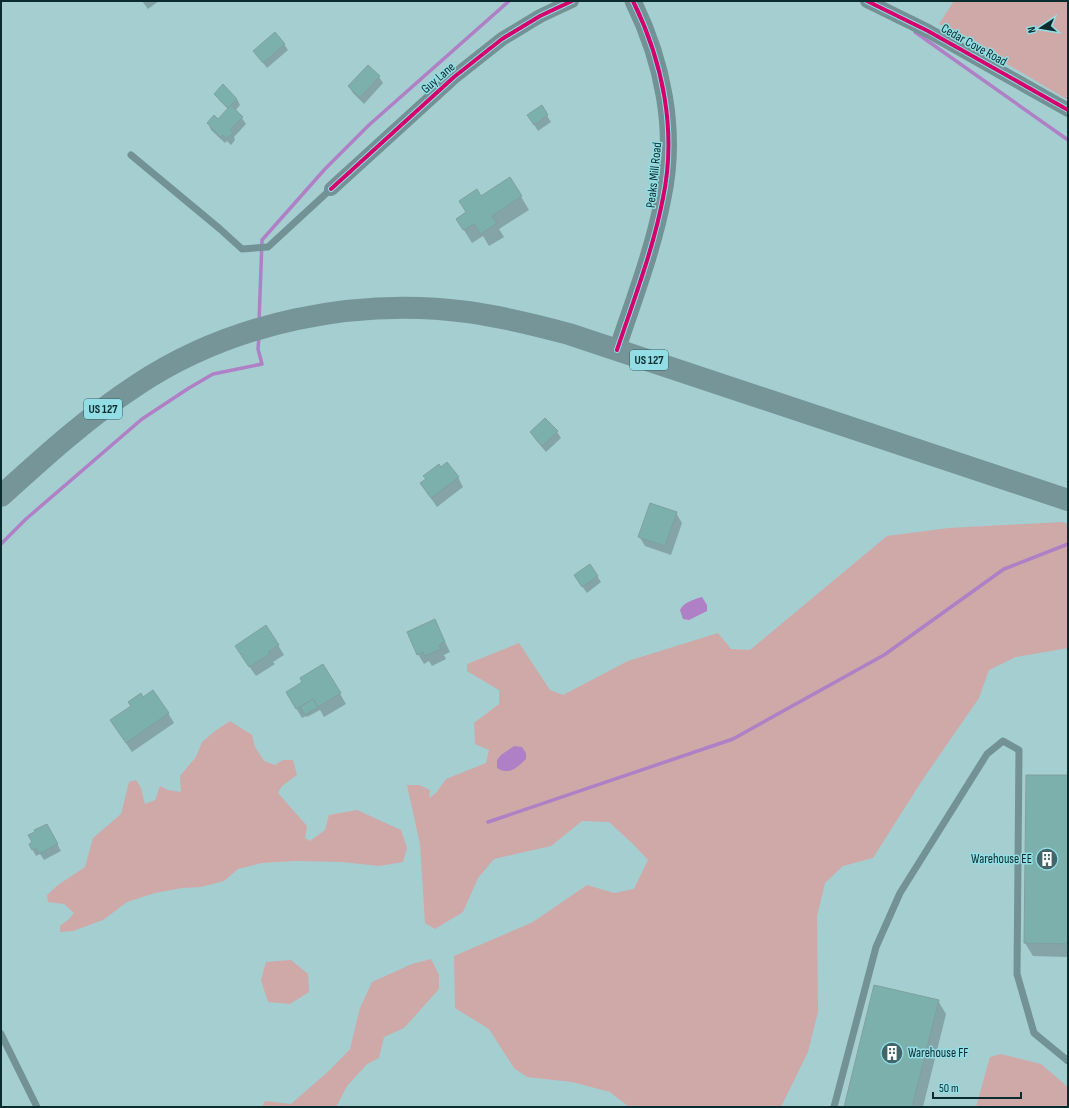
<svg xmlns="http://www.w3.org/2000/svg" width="1069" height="1108" font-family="'Sofia Sans Condensed',sans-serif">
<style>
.green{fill:#cfa8a8}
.water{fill:#af80c5}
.shadow{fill:#0003}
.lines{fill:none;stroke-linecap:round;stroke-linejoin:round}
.stream{stroke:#af80c5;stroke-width:3.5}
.building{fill:#7bb0ad;stroke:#80a09f}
.service{stroke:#729295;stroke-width:7}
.minor{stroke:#729295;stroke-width:14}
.tertiary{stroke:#729295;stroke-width:17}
.trunk{stroke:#769598;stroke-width:22}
.cycleway-casing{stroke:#92dee4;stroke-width:6}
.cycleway{stroke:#d6006c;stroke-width:4}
.labels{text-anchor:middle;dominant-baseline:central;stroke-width:3;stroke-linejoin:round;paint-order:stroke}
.shield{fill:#92dee4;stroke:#346165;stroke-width:1}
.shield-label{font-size:12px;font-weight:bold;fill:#0b2c2f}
.street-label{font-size:13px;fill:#0b2c2f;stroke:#92dee4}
.poi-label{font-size:13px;fill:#0b2c2f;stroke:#92dee4;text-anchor:end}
</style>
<rect width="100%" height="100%" fill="#a5ced1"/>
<g class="green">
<path d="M954,1h114v99l-129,-76z"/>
<path d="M1062,522l6,2v124l-52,9 -27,13 -10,28 -56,81 -50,79 -30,8 -18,17 -8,33 1,96 -10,40 -27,55h-152l-19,-15 -38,-10 -45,-5 -13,-9 -25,-39 -34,-21 -1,-52 79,-34 54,-37 27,8 20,-4 14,-29 -15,-16 -24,-22 -27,-1 -31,25 -57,13 -16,19 -15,34 -28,17 -10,-6 -5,-79 -13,-59h12l11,5 -1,8 7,-5 10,-14 40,-16 3,-13 -14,-6 -1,-21 25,-19v-14l-32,-19v-7l52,-21 31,47 13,5 65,-34 90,-28 13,16 19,1 137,-114 62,-8z"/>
<path d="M230,721l22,14 3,12 9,14 11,4 8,-5h10l4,15 -15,11 -4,7 29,33 -2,12 5,3 15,-11 4,-15 28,-5 44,20 6,18 -4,14 -24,4 -37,-4 -47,-1 -33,2 -24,6 -14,12 -23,6 -19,1 -27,5 -28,9 -24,18 -30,11 -13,1v-6l9,-7 5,-6 -10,-9 -16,-2 -1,-7 11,-10 27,-18 8,-29 28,-24 8,-32 7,-2 5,8 4,16 10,-4 5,-14 8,4 13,2 -1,-16 16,-19 6,-15 13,-11z"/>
<path d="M431,959l8,16v14l-35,39 -20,9 -5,21 -12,6 -20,22 -11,21h-74l3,-6 26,3 40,-35 19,-20 10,-41 12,-26 40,-18z"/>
<path d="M291,960l17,14 1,18 -19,12 -22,-2 -7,-22 5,-18z"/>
<path d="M1001,1054l40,10 27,23v20h-92l14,-50z"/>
</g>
<g class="water">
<path d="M702,597l5,8v6l-18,9 -6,-1 -3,-9c3,-7 14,-11 22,-13z"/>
<path d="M514,746l8,1 4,6v6c-9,8 -16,17 -29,9v-8l4,-5z"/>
</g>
<g class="shadow">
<path d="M142,1h17l-11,8z"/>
<path d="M284,44l4,6 -21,18 -13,-17z"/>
<path d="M368,66l11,11 4,6 -19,21 -11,-11 -4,-6z"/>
<path d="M215,94l22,5 3,6 -5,6 7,7 4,6 -12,13 1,3 -4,5 -4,-4 -2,2 -14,-13 -3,-7 10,-3 10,-11 -9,-9z"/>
<path d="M541,106l10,16 -13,9 -10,-16z"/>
<path d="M510,178l19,32 -30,19 5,8 -15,9 -6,-10 -11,7 -15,-24 10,-6 14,-16z"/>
<path d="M545,419l12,13 4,6 -15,14 -11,-13 -4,-6z"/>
<path d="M458,477l5,10 -26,20 -16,-23z"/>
<path d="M676,513l6,10 -11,32 -26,-9 -6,-10z"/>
<path d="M575,576h22l4,6 -14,11z"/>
<path d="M435,621l15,31 -6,3 2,4 -14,7 -3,-5 -5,3 -6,-10z"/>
<path d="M278,645l6,10 -11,7 2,2 -19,12 -14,-20z"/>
<path d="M323,665l23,39 -22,13 -4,-7 -13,7 -1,-1 -4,2 -15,-25 16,-10z"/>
<path d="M143,698l25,15 6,10 -42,29 -15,-22z"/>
<path d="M1027,776h41v181l-35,-1 -8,-13z"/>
<path d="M47,826l14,25 -17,9 -4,-6 -4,2 -6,-11 4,-2z"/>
<path d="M938,1001l8,13 -23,93h-77z"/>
</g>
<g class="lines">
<g class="stream">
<path d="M915,32l153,108"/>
<path d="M259,322l3,-82 63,-71 44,-44 140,-124"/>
<path d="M1,544l25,-25 116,-100 47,-31 24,-14 49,-10 -4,-15 1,-13"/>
<path d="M488,822l245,-83 151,-84 120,-86 64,-25"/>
</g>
</g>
<g class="building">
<path d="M275,32l10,12 -22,19 -10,-12z"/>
<path d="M368,65l12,11 -20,22 -12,-12z"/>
<path d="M223,84l14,15 -9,9 -14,-14z"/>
<path d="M231,105l12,12 -13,13 3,3 -7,6 -3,-4 -3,2 -13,-14 7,-8 4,4z"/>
<path d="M542,105l6,10 -14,10 -7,-10z"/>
<path d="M510,177l12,19 -30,20 5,7 -16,11 -7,-10 -11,6 -7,-11 10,-7 -7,-11 18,-12 4,7z"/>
<path d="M545,418l13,13 -16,15 -12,-14z"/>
<path d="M447,462l12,15 -28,21 -11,-15 6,-4 -3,-3 16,-12 2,3z"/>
<path d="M650,503l27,9 -12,34 -27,-9z"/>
<path d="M590,564l8,12 -16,11 -8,-12z"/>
<path d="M435,619l10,23 -6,3 2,4 -16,7 -2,-4 -6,3 -10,-23z"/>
<path d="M266,625l13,20 -11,7 2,2 -21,13 -14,-21z"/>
<path d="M323,664l18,29 -23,14 -5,-8 -17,10 -10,-17 16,-10 -2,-4z"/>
<path d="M153,690l16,23 -43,30 -16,-23 21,-14 -3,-4 13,-9 2,4z"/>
<path d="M313,699l5,8 -13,8 -5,-8z"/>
<path d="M1026,775h42v169l-44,-1z"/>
<path d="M47,824l11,20 -19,10 -3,-6 -4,2 -3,-6 3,-2 -4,-7 7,-3 -1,-2z"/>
<path d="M874,985l65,15 -27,107h-68z"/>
</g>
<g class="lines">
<g class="service">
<path d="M131,155l89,74 22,20 26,-2 63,-58"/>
<path d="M1,1034l36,73"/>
<path d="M834,1107l42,-160 24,-54 87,-139 16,-13 16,9 -2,224 17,59 34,28"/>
</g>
<g class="minor">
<path d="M867,1l61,30 140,79"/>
<path d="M331,189l123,-112 48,-38 38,-23 32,-15"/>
</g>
<path class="tertiary" d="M617,350c17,-51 36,-100 46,-152 14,-67 0,-136 -30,-197"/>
<path class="trunk" d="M1,496c44,-40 87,-79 136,-111 95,-63 219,-88 331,-73 35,5 68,13 101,22l499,166"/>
<g class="cycleway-casing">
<g id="cycleway">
<path d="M867,1l61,30 140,79"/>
<path d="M331,189l123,-112 48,-38 38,-23 32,-15"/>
<path d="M617,350c17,-51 36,-100 46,-152 14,-67 0,-136 -30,-197"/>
</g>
</g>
<use href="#cycleway" class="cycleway"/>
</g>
<defs>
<g id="building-disc" transform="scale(1.15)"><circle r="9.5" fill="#416568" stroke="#92dee4"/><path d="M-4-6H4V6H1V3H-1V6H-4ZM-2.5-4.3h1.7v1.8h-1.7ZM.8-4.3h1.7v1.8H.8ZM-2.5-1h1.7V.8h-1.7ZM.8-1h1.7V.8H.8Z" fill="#fff"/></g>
</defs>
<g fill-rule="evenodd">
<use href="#building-disc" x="1047" y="859"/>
<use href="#building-disc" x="892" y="1053"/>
</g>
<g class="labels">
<g class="shield">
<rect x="630" y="350" width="38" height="20" rx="3"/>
<rect x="84" y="399" width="38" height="20" rx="3"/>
</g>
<g class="shield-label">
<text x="649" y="360">US 127</text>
<text x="103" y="409">US 127</text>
</g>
<g class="street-label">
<text transform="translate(974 45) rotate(29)">Cedar Cove Road</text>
<text transform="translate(438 78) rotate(-41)">Guy Lane</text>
<text transform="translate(654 175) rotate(-84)">Peaks Mill Road</text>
</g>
<g class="poi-label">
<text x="1032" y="859">Warehouse EE</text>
<text x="908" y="1053" text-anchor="start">Warehouse FF</text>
</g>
</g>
<rect width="1069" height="1108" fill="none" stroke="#0b2c2f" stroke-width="4"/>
<g transform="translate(1041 28) rotate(258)" stroke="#92dee4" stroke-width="3" paint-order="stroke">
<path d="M0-3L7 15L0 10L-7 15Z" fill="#0b2c2f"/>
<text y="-6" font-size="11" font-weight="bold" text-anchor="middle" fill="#0b2c2f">N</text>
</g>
<path d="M933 1092v6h88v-6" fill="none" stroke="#0b2c2f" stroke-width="2"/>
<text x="939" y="1092" font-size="12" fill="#0b2c2f" stroke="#92dee4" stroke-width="3" paint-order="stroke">50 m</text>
</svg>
